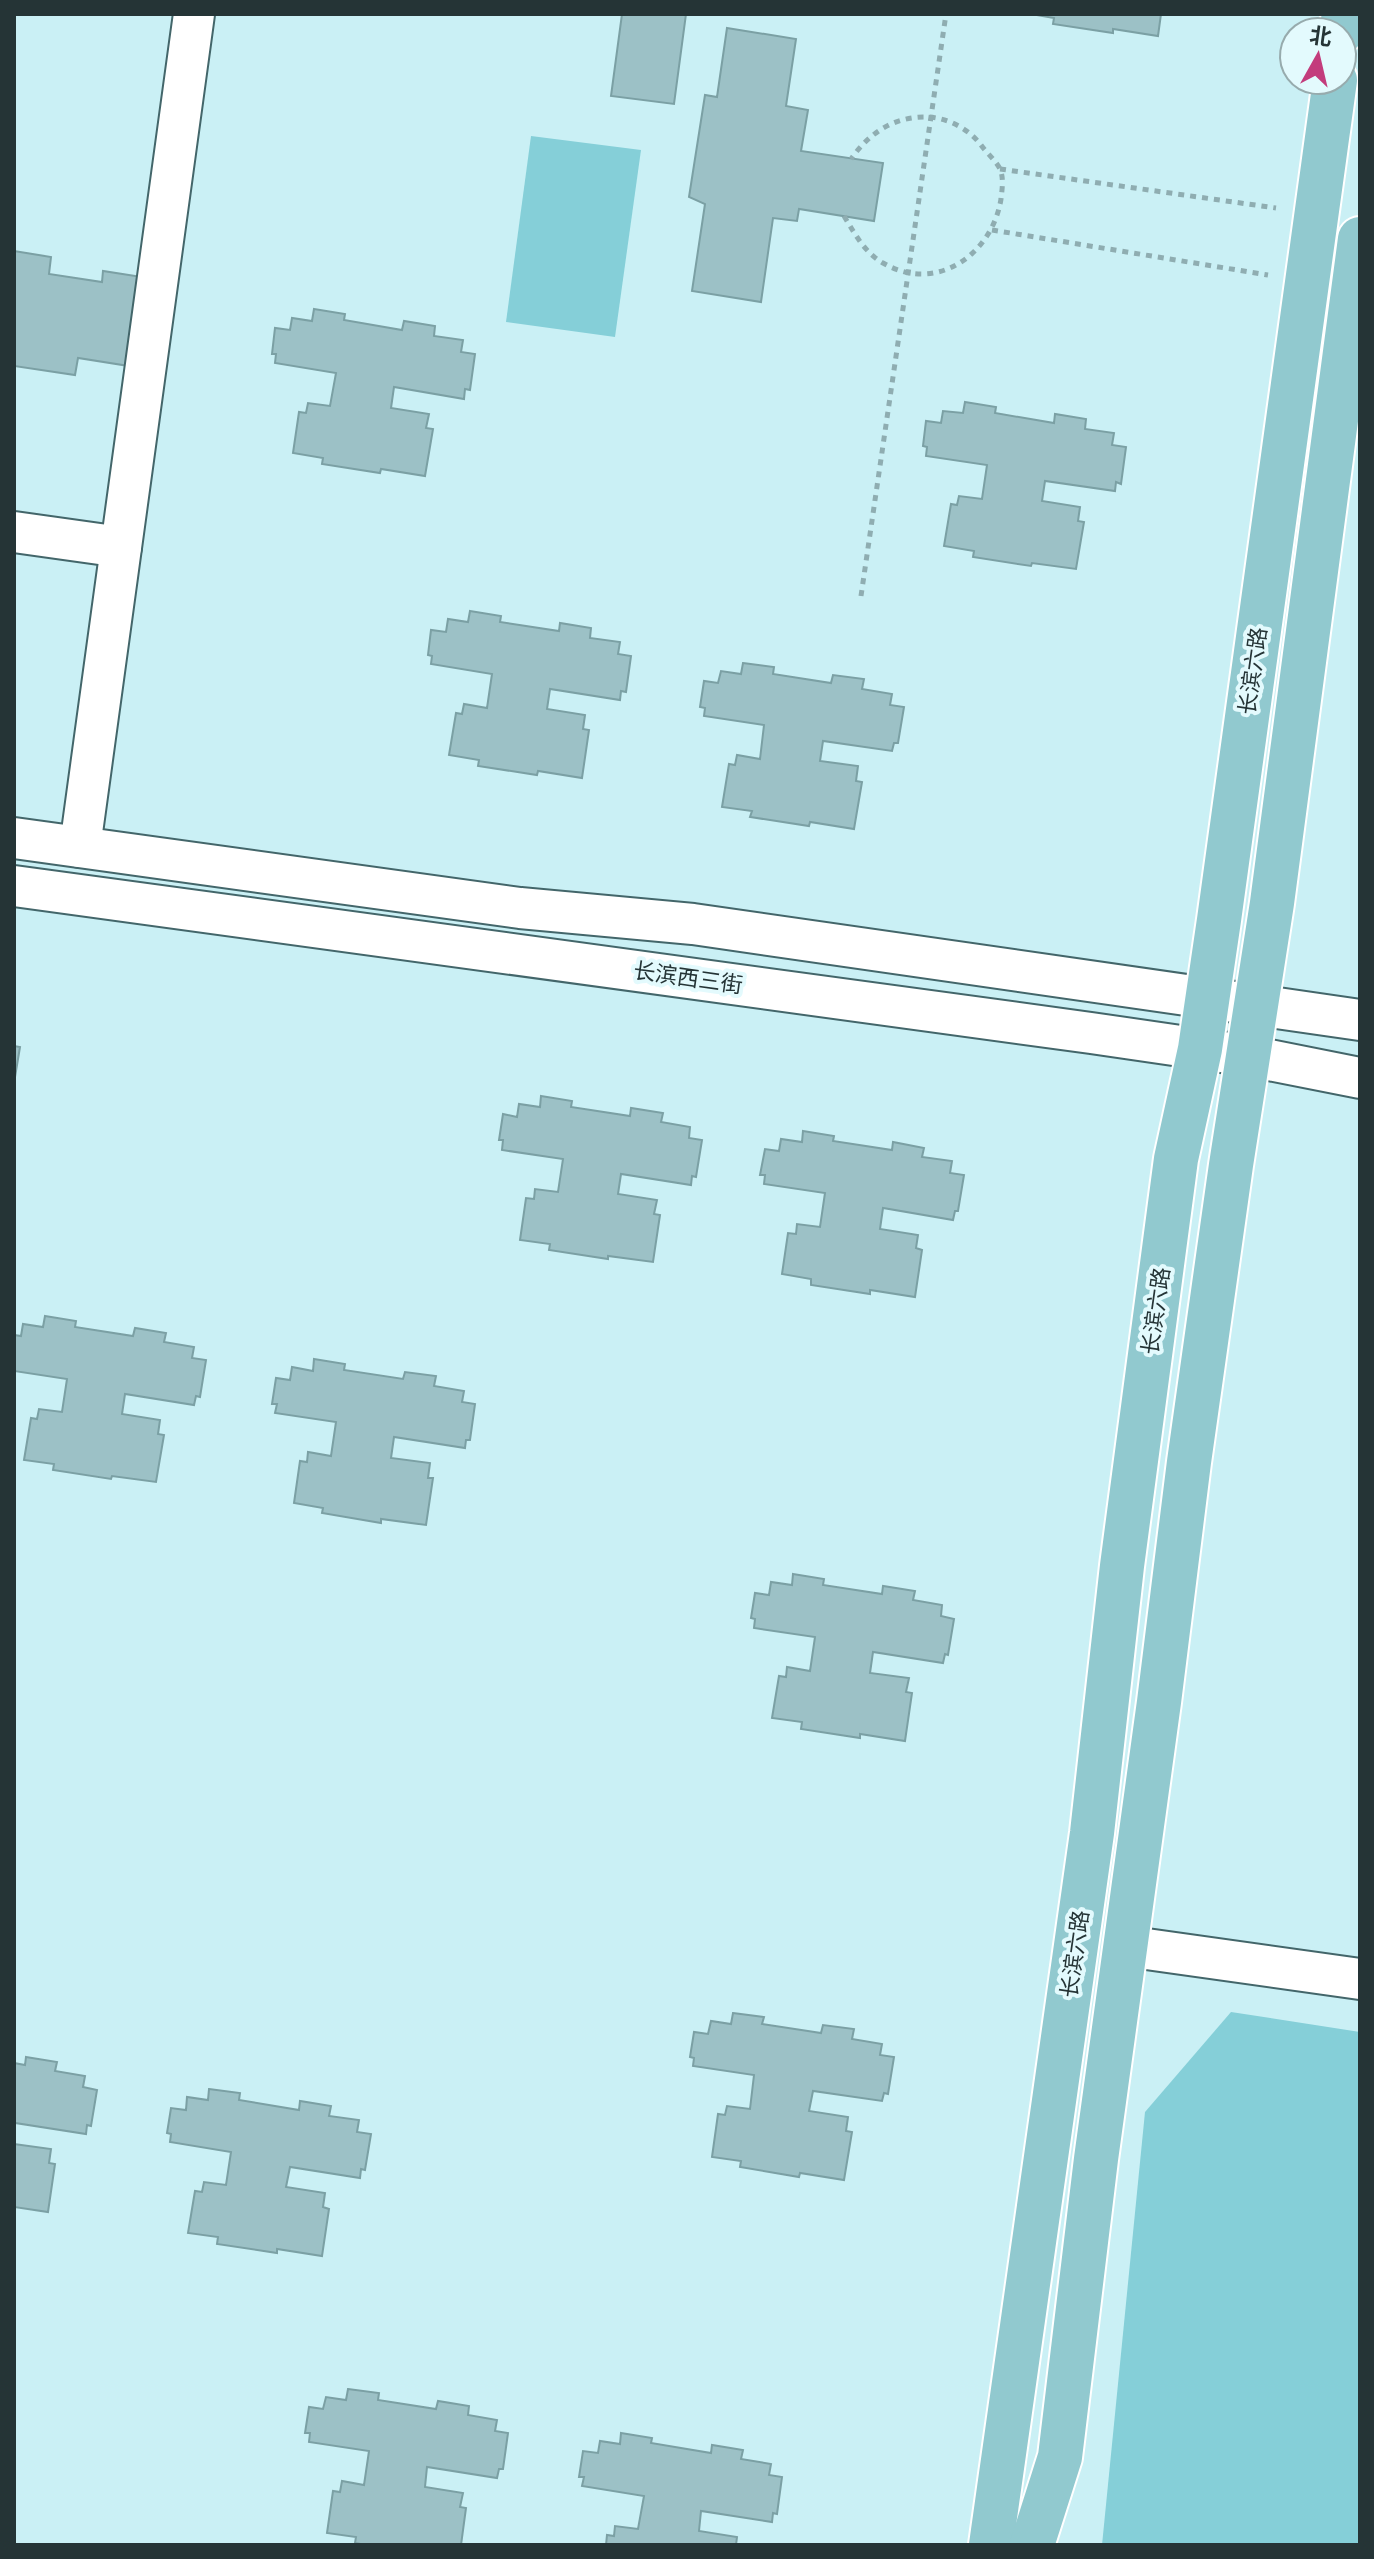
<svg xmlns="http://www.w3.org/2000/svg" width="1374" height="2559" font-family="Montserrat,'Noto Sans SC',sans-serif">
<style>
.green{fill:#85cfd8}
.building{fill:#9cc1c6;stroke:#7ba0a4;stroke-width:2}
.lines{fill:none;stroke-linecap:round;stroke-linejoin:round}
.minor-casing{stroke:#43666a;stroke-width:44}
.major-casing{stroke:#fff;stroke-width:48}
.path{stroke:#8fadb1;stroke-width:5;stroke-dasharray:6 6;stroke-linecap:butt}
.minor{stroke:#fff;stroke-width:40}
.major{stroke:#91c9cf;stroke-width:44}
.labels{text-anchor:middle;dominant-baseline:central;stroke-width:8;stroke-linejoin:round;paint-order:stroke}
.street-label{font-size:22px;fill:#253436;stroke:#e3fafd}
</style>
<rect width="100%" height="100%" fill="#caf0f5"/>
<g class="green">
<path d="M531,136l110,14 -26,187 -109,-15z"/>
<path d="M1231,2012l129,20v513h-258l43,-433z"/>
</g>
<g class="building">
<path d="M622,14h64l-12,90 -63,-8z"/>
<path d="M1031,14h130l-3,22 -45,-7v4l-60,-9 1,-6z"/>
<path d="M727,28l69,11 -10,67 22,4 -7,41 82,12 -9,58 -75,-12 -2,12 -24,-3 -12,84 -69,-11 13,-87 -16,-7 16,-102 12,2z"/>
<path d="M14,251l37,6 -2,17 53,8 1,-11 39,6 -13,89 -51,-8 -3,17 -61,-9z"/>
<path d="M314,309l31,5 -1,6 58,10 2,-9 31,5 -1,10 29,4 -2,12 14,2 -5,36 -5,-1 -1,10 -70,-12 -3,21 38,6 -3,14 7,1 -8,47 -44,-7 -1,4 -58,-9 1,-6 -30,-5 6,-41 7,1 2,-10 22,3 6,-33 -61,-10 1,-9h-4l3,-26 15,2 2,-12 20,3z"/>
<path d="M965,402l31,5 -1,6 59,10 1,-9 31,5 -1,10 29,4 -2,12 14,2 -5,37 -5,-2 -1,9 -70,-10 -3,20 38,6 -2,14 6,1 -8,47 -44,-6 -1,3 -58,-9 1,-6 -30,-5 7,-42 6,1 2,-9 23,3 5,-34 -61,-9 1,-9 -4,-1 3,-25 15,2 2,-12 20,2z"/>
<path d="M470,611l31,5 -1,6 59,9 1,-8 31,5 -1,10 30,4 -2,12 13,2 -5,36 -5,-1 -1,9 -70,-11 -3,20 38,6 -2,14 6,1 -7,48 -44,-7 -1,4 -59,-9 1,-6 -30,-5 7,-42 6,1 2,-10 23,4 5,-34 -61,-10 1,-8 -4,-1 3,-25 15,2 2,-13 20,3z"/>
<path d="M743,663l31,4 -1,7 58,9 2,-8 31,4 -2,10 30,5 -2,11 14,2 -6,36h-4l-2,8 -69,-10 -3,20 38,5 -2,15 6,1 -8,47 -44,-7 -1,4 -59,-9 2,-6 -30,-4 7,-43 6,1 2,-10 23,4 4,-34 -60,-9 1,-8 -5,-1 4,-26 14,2 3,-12 20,3z"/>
<path d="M14,1046l6,1 -6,36z"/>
<path d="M541,1096l31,5 -1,6 59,9 1,-8 32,5 -2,9 29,5 -1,11 13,2 -6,37 -4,-1 -1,9 -70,-11 -3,20 39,6 -3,14 6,1 -7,47 -45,-6v3l-59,-9 1,-6 -30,-4 6,-42 8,1 1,-10 23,3 5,-33 -61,-9 1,-10h-4l4,-26 14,3 2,-13 21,3z"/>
<path d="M803,1131l31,5 -1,5 59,9 1,-8 31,6 -2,9 30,4 -2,12 14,2 -6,36h-3l-2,9 -70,-12 -3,21 38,6 -2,13 6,2 -7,47 -45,-7v4l-59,-9v-6l-29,-5 6,-41 8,1 1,-10 23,3 5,-34 -61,-9 1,-9h-5l5,-26 14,2 2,-12 21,3z"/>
<path d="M45,1316l31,5 -1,6 58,9 2,-8 31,5 -2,9 30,5 -2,11 14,2 -6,37 -4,-1 -2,9 -69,-11 -3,20 38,6 -2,14 6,1 -8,47 -44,-6 -1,3 -58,-9 1,-6 -30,-4 7,-42 6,1 2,-10 23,3 5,-33 -53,-8v-36l7,1 2,-12 20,3z"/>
<path d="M314,1359l31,5 -1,6 59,9 2,-7 31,4 -2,10 30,5 -2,11 13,2 -5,36h-4l-1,8 -71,-11 -3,21 39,5 -2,15h5l-7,47 -45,-6v4l-59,-10 1,-5 -29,-5 6,-42 7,1 1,-10 23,4 5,-34 -61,-9 2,-9h-5l4,-26 14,2 2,-13 21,4z"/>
<path d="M793,1574l31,5 -1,6 59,9 1,-8 32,5 -2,9 29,5 -1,11 13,3 -6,36 -3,-1 -2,9 -70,-11 -3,21 39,5 -3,14 6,1 -7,48 -45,-7v4l-59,-9 1,-7 -30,-4 7,-42 7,1 1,-10 23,4 5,-34 -61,-9 1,-9 -4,-1 4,-25 14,2 2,-13 21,3z"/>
<path d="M733,2013l31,4 -2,7 59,9 2,-8 31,4 -2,10 30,5 -2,11 14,2 -6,37 -4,-1 -2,8 -69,-10 -4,20 39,6 -2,14 6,1 -8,48 -44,-7 -1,4 -59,-10 1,-6 -29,-4 6,-43 7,1 2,-9 23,3 4,-34 -61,-9 1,-8 -4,-1 4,-25 14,2 3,-13 20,3z"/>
<path d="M26,2057l31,5 -2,9 30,5 -2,11 14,3 -6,36 -4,-1 -1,9 -71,-11 -1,9v-69l11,2z"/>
<path d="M209,2089l31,4 -1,7 60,10 1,-9 31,5 -2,10 30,4 -2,12 14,2 -6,36 -4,-1 -1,9 -70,-11 -4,20 39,6 -2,14 6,2 -7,47 -45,-7v4l-60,-9 1,-7 -30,-4 7,-42 7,1 2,-10 22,3 5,-33 -61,-10 1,-8 -4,-1 4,-25 15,2 1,-13 21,3z"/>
<path d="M14,2144l37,5 -2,14 6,1 -7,48 -34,-5z"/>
<path d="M348,2389l31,4 -1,7 58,9 2,-8 31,5 -1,9 29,5 -2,11 13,2 -5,36h-4l-2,9 -70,-11 -2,20 38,6 -3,14 6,1 -5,37h-95l-11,-2 1,-6 -29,-4 6,-42 7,1 2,-11 22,4 5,-34 -60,-9 1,-9h-5l4,-26 14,2 3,-12 20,3z"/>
<path d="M621,2433l31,5 -1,5 60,10 1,-8 31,5 -2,9 30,5 -2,11 13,2 -5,37 -4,-1 -1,9 -71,-11 -2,20 38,6 -1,8h-130l1,-10 7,1 1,-10 23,3 6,-33 -62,-10 2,-9h-5l4,-26 15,2 2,-12 20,3z"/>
</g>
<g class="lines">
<g class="minor-casing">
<g id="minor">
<path d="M14,532l107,15"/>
<path d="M14,838l506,70 173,16 667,96"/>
<path d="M80,847l114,-833"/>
<path d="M14,886l1077,147 158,23 111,22"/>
<path d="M1125,1946l235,33"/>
</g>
</g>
<g class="major-casing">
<g id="major">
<path d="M1341,32l3,-18"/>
<path d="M991,2545l101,-712 30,-267 54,-407 24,-110 19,-129 116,-840"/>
<path d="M1032,2545l28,-88 36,-298 63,-457 30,-240 42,-297 41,-262 88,-664"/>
</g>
</g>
<g class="path">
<path d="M1000,169l276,39"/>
<path d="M844,216c11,18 20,36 39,47 53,31 109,-8 118,-64 1,-9 3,-21 -1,-30 -4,-8 -14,-17 -19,-24 -12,-16 -33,-27 -53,-28 -33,-1 -58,15 -77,42"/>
<path d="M992,230l276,45"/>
<path d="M861,596l85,-582"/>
</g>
<use href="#minor" class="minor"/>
<use href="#major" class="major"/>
</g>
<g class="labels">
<g class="street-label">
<text transform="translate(1253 671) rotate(-82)">长滨六路</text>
<text transform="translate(688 978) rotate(8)">长滨西三街</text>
<text transform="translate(1156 1311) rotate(-82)">长滨六路</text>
<text transform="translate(1075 1954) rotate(-82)">长滨六路</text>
</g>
</g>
<rect width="1374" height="2559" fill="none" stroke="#253436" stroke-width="32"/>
<g transform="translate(1318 56) rotate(8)"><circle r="38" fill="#e3fafd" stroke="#97abad" stroke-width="2"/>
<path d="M0-6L14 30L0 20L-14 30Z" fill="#c33c7c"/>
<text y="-12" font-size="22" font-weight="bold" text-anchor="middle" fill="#253436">北</text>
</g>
</svg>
